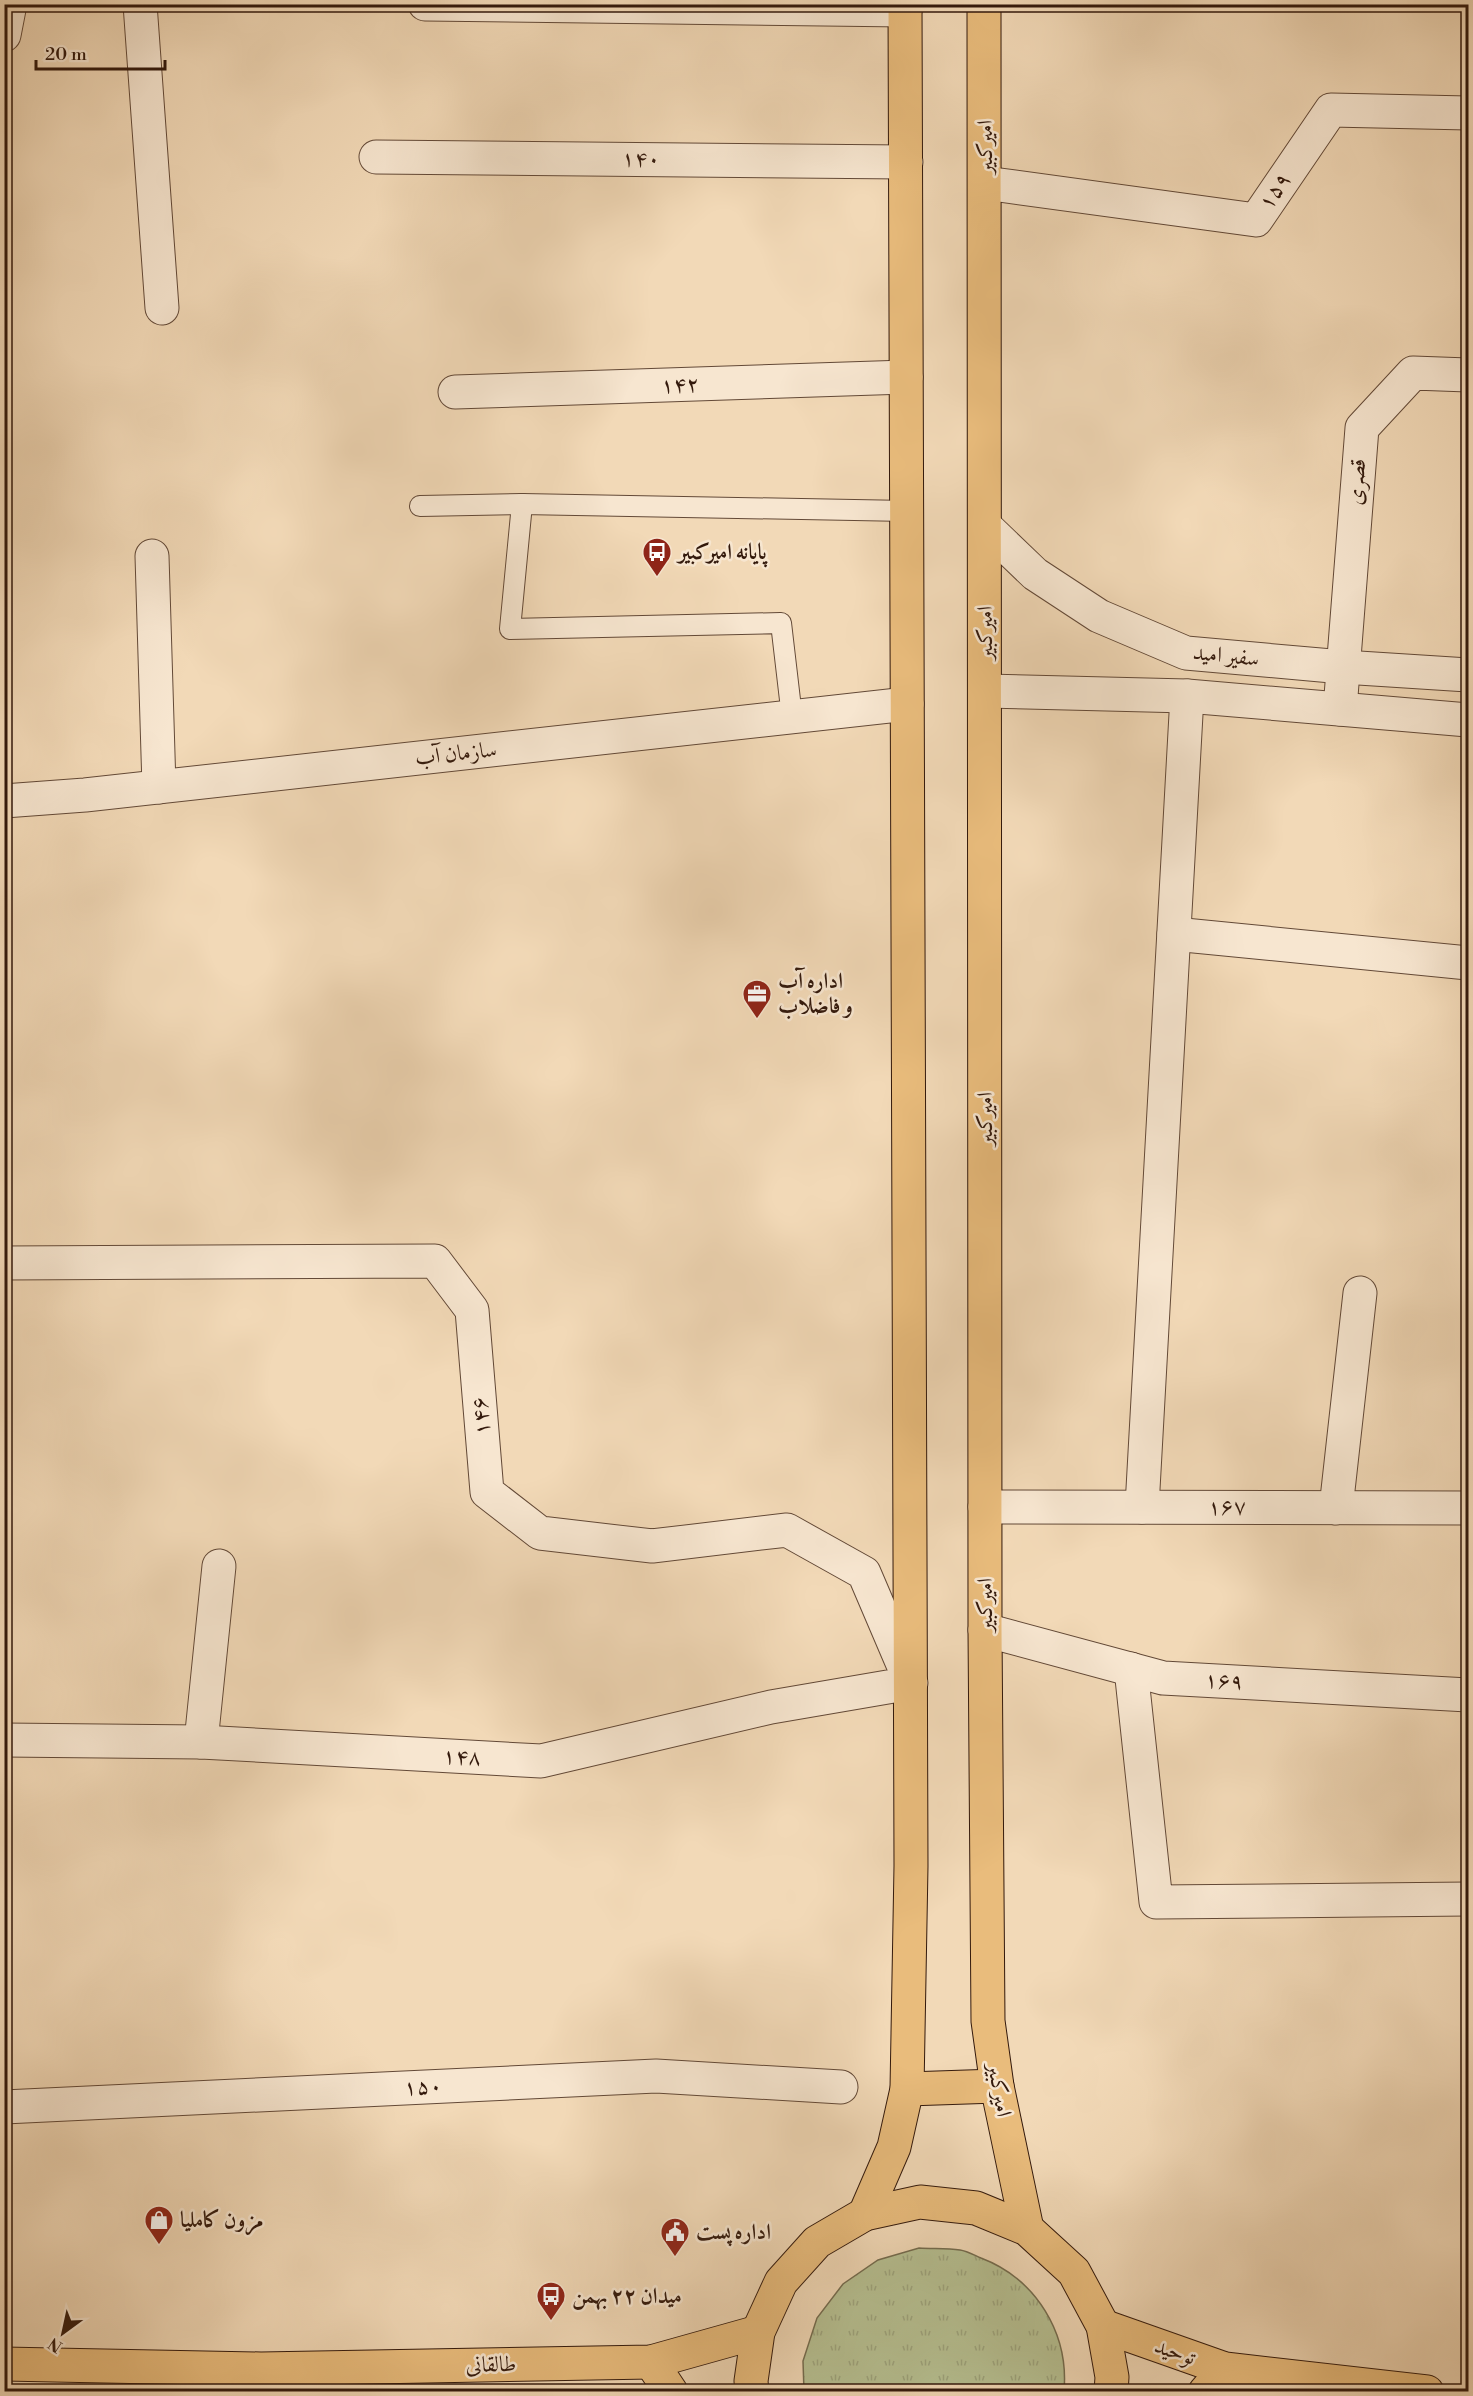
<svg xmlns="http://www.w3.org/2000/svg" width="1473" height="2396" font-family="'Libre Bodoni',Amiri,serif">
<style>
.grass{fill:url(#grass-tufts);stroke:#746c4f;stroke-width:1.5}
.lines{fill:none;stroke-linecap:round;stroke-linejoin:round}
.service-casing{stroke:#634937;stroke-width:22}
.minor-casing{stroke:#634937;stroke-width:35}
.tertiary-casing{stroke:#634937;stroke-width:35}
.primary-casing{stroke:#33190c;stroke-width:35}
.service{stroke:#f7e6d0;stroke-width:20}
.minor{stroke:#f7e6d0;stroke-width:33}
.tertiary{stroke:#f7e6d0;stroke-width:33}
.primary{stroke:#e9bc7c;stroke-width:33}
.labels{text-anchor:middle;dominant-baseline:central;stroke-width:5;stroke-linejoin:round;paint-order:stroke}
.street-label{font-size:22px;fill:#33190c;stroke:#f7e6d0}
.poi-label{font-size:22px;font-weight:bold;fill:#33190c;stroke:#f7e6d0;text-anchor:start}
</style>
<defs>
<pattern id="grass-tufts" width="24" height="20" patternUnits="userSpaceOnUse" patternTransform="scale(1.5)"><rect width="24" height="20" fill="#b6c092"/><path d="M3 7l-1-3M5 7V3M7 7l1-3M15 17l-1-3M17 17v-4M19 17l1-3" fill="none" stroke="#9da47d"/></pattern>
</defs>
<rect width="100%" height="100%" fill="#f2d9b7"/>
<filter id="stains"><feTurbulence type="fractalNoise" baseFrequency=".00333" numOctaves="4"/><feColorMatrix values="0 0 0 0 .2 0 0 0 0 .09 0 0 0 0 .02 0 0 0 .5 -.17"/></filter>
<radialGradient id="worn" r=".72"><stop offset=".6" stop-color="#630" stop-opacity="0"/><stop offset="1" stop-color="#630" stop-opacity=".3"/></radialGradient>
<path class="grass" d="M919,2248c13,1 28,0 41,2 7,1 14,5 21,8 55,21 88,75 83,133h-260l-1,-30 14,-43 26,-34 35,-24z"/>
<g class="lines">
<g class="service-casing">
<g id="service">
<path d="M522,504l-12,125 271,-6 11,94"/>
<path d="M420,506l102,-2 385,7"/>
</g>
</g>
<g class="minor-casing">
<g id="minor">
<path d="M140,4l22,304"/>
<path d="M425,4l480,6"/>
<path d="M4,35l6,-31"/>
<path d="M376,157l530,5"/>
<path d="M985,183l271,37 75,-110 137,3"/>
<path d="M455,392l451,-15"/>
<path d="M152,556l7,231"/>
<path d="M1340,709l22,-281 51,-55 55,2"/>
<path d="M1174,934l294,29"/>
<path d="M4,1263l431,-2 37,49 15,182 53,41 112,13 135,-16 77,43 47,110 -140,24 -230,54 -340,-19 -197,-2"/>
<path d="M985,1507l483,1"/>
<path d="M1142,1507l45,-811"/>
<path d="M1336,1508l24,-215"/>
<path d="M985,1630l178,48 305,17"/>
<path d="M1131,1669l25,233 312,-3"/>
<path d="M201,1742l18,-176"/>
<path d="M4,2107l652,-31 185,11"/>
</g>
</g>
<g class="tertiary-casing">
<g id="tertiary">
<path d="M985,526l50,48 64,42 87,37 157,14 125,8"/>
<path d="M985,691l202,5 281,24"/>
<path d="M4,801l81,-6 822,-91"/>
</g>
</g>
<g class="primary-casing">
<g id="primary">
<path d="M984,4l1,1626 3,391 9,65 30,143"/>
<path d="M907,2089l90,-3"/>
<path d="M865,2214l29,-67 13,-58 4,-223 -6,-1862"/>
<path d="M1103,2326l122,43 202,23"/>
<path d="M651,2362l20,30"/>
<path d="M4,2364l257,5 390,-7 107,-30"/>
<path d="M752,2392l-1,-11 7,-49 23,-50 36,-40 48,-28 55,-12 56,6 51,21 47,43 29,54 9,51 -1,15"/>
<path d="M1205,2392l20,-23"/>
</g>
</g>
<use href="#service" class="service"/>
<use href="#minor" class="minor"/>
<use href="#tertiary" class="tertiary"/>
<use href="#primary" class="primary"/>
</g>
<defs>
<g id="bus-pin" transform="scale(1.5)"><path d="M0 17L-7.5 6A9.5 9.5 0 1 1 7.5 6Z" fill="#8f2418" stroke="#f7e6d0"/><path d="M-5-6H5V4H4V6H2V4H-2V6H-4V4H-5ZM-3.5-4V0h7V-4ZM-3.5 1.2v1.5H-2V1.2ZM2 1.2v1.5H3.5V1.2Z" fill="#fff"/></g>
<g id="office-pin" transform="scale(1.5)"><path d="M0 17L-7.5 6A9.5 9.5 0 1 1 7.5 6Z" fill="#8f2418" stroke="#f7e6d0"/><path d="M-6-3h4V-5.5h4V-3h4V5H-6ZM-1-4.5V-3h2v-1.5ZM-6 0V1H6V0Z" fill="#fff"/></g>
<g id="shop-pin" transform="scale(1.5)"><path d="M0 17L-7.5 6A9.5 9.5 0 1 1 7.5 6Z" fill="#8f2418" stroke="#f7e6d0"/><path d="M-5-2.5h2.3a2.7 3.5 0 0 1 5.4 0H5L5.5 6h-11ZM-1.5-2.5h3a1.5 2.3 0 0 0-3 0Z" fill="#fff"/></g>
<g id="civic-pin" transform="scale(1.5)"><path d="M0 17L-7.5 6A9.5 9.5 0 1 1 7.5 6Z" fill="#8f2418" stroke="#f7e6d0"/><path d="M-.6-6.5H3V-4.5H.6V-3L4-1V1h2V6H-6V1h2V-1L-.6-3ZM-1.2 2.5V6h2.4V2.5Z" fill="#fff"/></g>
</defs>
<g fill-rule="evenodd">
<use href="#bus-pin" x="657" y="552"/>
<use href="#office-pin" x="757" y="994"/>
<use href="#shop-pin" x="159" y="2220"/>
<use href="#civic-pin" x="675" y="2232"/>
<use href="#bus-pin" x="551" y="2296"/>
</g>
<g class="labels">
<g class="street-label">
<text transform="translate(985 147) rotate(-90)">امیرکبیر</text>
<text transform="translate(641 159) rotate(1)">۱۴۰</text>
<text transform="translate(1275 191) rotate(-56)">۱۵۹</text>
<text transform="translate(680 385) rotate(-2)">۱۴۲</text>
<text transform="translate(1357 482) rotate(-86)">قصری</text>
<text transform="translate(985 633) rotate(-90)">امیرکبیر</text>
<text transform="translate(1226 656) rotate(6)">سفیر امید</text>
<text transform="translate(456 754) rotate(-6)">سازمان آب</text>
<text transform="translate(985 1119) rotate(-90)">امیرکبیر</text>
<text transform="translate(481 1416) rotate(-95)">۱۴۶</text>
<text x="1227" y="1507">۱۶۷</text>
<text transform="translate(985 1605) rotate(-90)">امیرکبیر</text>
<text transform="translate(1224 1681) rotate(3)">۱۶۹</text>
<text transform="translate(462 1757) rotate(3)">۱۴۸</text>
<text transform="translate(423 2087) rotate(-3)">۱۵۰</text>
<text transform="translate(999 2090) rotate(80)">امیرکبیر</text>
<text transform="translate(1175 2352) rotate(19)">توحید</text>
<text transform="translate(491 2365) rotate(-1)">طالقانی</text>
</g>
<g class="poi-label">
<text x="678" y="552">پایانه امیرکبیر</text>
<text x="778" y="981">اداره آب<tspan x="778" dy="25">و فاضلاب</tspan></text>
<text x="180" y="2220">مزون کاملیا</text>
<text x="696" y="2232">اداره پست</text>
<text x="572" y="2296">میدان ۲۲ بهمن</text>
</g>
</g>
<rect width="1473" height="2396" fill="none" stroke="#f2d9b7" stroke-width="24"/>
<rect x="6" y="6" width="1461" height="2384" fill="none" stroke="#33190c" stroke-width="3"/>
<rect x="12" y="12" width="1449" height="2372" fill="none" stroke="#33190c" stroke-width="1.5"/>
<g transform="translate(63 2333) rotate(213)" stroke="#f7e6d0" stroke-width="4.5" paint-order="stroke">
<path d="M0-4.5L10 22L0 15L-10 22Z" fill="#33190c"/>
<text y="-9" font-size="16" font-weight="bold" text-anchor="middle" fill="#33190c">N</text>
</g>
<path d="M36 60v9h129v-9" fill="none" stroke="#33190c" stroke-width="3"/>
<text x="45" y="60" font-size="18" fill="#33190c" stroke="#f7e6d0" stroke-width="4.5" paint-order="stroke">20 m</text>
<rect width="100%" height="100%" filter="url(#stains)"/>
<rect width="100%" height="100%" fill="url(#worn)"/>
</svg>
